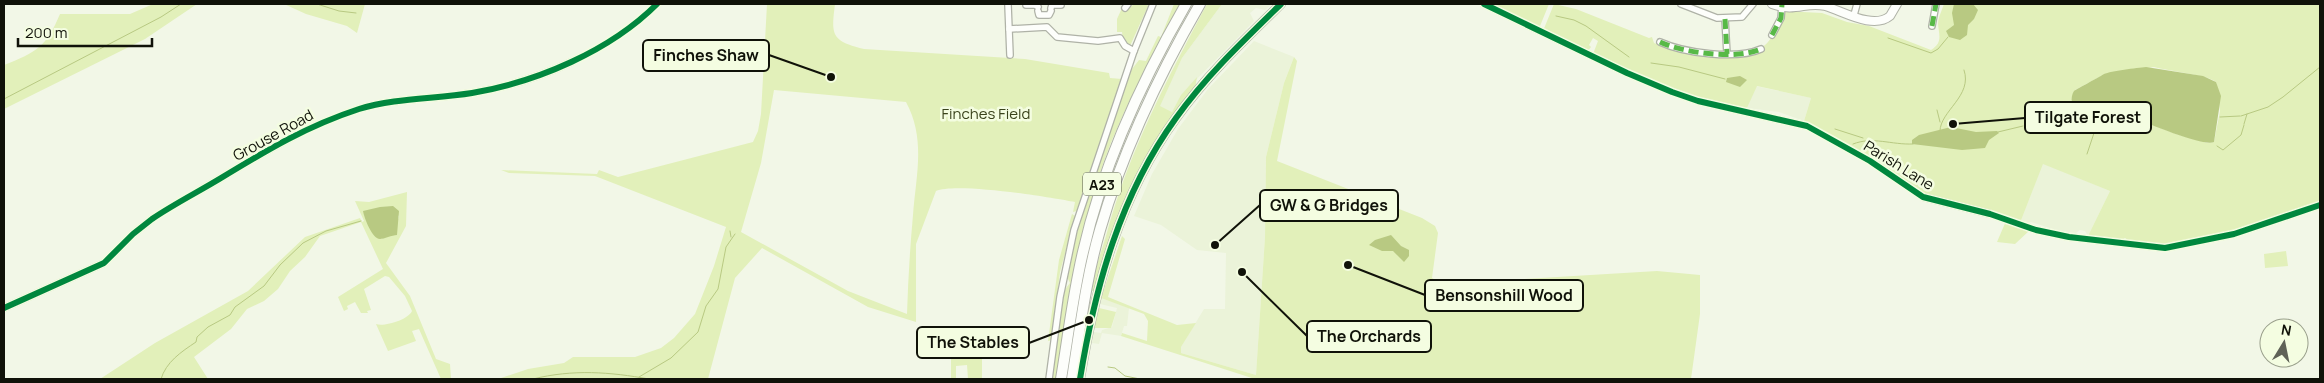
<svg xmlns="http://www.w3.org/2000/svg" width="2324" height="383" font-family="Manrope,sans-serif">
<style>
.built{fill:#ebf3d9}
.green{fill:#e2f0ba;fill-rule:evenodd}
.water{fill:#b8c982}
.lines{fill:none;stroke-linecap:round;stroke-linejoin:round}
.stream{stroke:#b8c982;stroke-width:1}
.street-casing{stroke:#afb2a7;stroke-width:8}
.secondary-casing{stroke:#afb2a7;stroke-width:10}
.highway-casing{stroke:#afb2a7;stroke-width:12}
.street{stroke:#fdfefb;stroke-width:5.5}
.secondary{stroke:#fdfefb;stroke-width:8}
.highway{stroke:#fdfefb;stroke-width:10}
.quiet{stroke:#58b947;stroke-width:5;stroke-dasharray:10 5;stroke-linecap:butt}
.cycleway-casing{stroke:#f4fde1;stroke-width:9}
.cycleway{stroke:#00873e;stroke-width:6}
.labels{text-anchor:middle;dominant-baseline:central;stroke-width:5;stroke-linejoin:round;paint-order:stroke}
.shield{fill:#f4fde1;stroke:#54584a;stroke-width:1}
.shield-label{font-size:14px;font-weight:bold;fill:#101209}
.park-label{font-size:15px;fill:#3a431b;stroke:#f4fde1}
.street-label{font-size:15px;fill:#101209;stroke:#f4fde1}
.leader{fill:none;stroke:#101209;stroke-width:2}
.callout-dot{fill:#101209;stroke:#f4fde1;stroke-width:2}
.callout{fill:#f4fde1;stroke:#101209;stroke-width:2}
.callout-label{font-size:16px;text-anchor:middle;font-weight:bold;fill:#101209}
</style>
<rect width="100%" height="100%" fill="#f2f7e7"/>
<g class="built">
<path d="M1222,4h50l-7,6 -9,-2 -6,5 4,8 -71,72 -11,19 -13,-6 23,-48z"/>
<path d="M1254,41l40,16 -10,26 -18,74 -1,80 -9,138 -75,-22v-6l23,-38h21l1,-56 -29,-3 -36,-25 -27,-9 18,-42 26,-45 30,-40z"/>
<path d="M1756,86l55,12 -7,23 -25,-9 -32,-4z"/>
<path d="M2043,163l67,28 -22,45 -3,-5 -5,-1 -4,3 -14,-1 -31,-10 -5,2 -6,-1z"/>
<path d="M1101,298l28,10 -2,18h-3l-3,10 -19,-3 -3,11 -7,-1 2,-11 7,1 1,-3 10,-3 5,-19 -17,-4z"/>
</g>
<g class="green">
<path d="M153,4h44l-52,35 -141,70v-44c33,-13 42,-18 56,-51h70z"/>
<path d="M284,4h81l-8,29 -10,-7 -41,-12z"/>
<path d="M767,4h68c-4,31 -4,37 29,45l161,10 84,14 1,5 12,1 -45,132 -4,1 2,-10c-25,-5 -119,-20 -139,-11l-20,53v78l-48,-15 -106,-59 -27,30 -27,101h-210l30,-10 36,-6 9,-6h62l26,-9 13,-10 21,-24 19,-48 12,-39 -131,-51 -86,-3 -8,-3 96,4 2,-4 19,7 135,-35 5,-11 3,-17zM774,90l132,12c20,37 10,73 7,113 -3,33 -5,66 -6,99l-59,-23 -107,-59 20,-69z"/>
<path d="M1134,4h13l1,2 -18,40 -7,-6 -1,-8h-5v-13l5,-11 4,3z"/>
<path d="M1174,4h6c-27,51 -56,102 -76,157 -25,71 -37,144 -48,218h-4l11,-87 7,-9 -4,-8 17,-66 46,-136 10,-13 7,1 12,-25 3,1z"/>
<path d="M1207,4h15l-40,54 -22,48 12,6 9,-17 16,-18 -2,12 -44,64 -56,138h-3c1,-18 9,-38 14,-55 22,-83 61,-157 101,-232z"/>
<path d="M1490,4h59l-9,22 -4,1z"/>
<path d="M1554,4l22,5 73,29 3,-1 2,6 5,2 75,12c13,-1 32,-8 38,-21l2,1 9,-19v-7l39,2 25,9 22,4 62,24c12,-7 8,-15 7,-26 0,-6 4,-14 6,-20h376v198c-32,14 -168,59 -195,36l-4,3 -33,-5 22,-45 -67,-27 -23,59 -100,-31 -55,-38 -61,-33 7,-23 -54,-12 -10,22c-55,-6 -105,-30 -154,-54l5,-13 -5,-3 -4,7 2,2 -4,5 -44,-21zM2154,67c14,4 54,8 62,15l4,29 -6,31 -7,1 -31,-9 -56,-22 -43,-2 -2,-20 30,-16z"/>
<path d="M1294,57l3,4 -20,100 145,57 13,8 3,7 -6,45 11,6 214,-13 43,4v39l-9,65h-436l-134,-43 1,-3 25,8 1,-20 -4,-7 -43,-16 21,-62 3,3 -17,58 69,28 19,-2 -15,24v6l75,22 9,-138 1,-80 18,-74z"/>
<path d="M407,192l-1,34 -20,37 24,33 26,63 14,5 1,15h-10l-22,-50 -7,2 4,10 -28,10 -12,-27c8,3 32,-4 36,-13l-7,-15 -16,-19 -4,-1 -21,13 7,21 -4,1 1,2h-7l-6,-11 -8,4 1,3 -4,2 -6,-14 45,-28 -22,-47 -41,14 -15,21 -15,14 -12,18 -14,12 -17,8 -16,20 -37,28 14,22h-108l55,-36 93,-52 57,-54 55,-19 2,4 2,-1 -9,-20 14,1zM380,207h6l13,9c-3,12 -8,18 -18,23z"/>
<path d="M1072,214l3,2 -15,56 -8,68 -4,1 11,-81z"/>
<path d="M2006,221l24,9 -15,14 -18,-2z"/>
<path d="M2286,251l2,15 -23,2 -1,-14z"/>
<path d="M1099,308l17,4 -5,16h-17z"/>
<path d="M951,328l31,5v46h-14l-1,-14 -11,1v13h-5z"/>
</g>
<g class="water">
<path d="M1954,4h19l5,6 -4,9 -6,6 -1,10 -7,5 -11,-3 -3,-6 8,-6 -2,-12z"/>
<path d="M2146,67l57,9 13,6 5,14 -7,46c-12,5 -72,-21 -86,-27 -18,-8 -51,4 -56,-13 -1,-3 0,-8 2,-11 3,-2 27,-15 30,-17 7,-3 33,-6 42,-7z"/>
<path d="M1740,76l7,4 -7,7 -14,-5 1,-4z"/>
<path d="M1951,127l25,5 21,-1 2,2 -10,7 -4,8 -23,2 -50,-6v-4l7,-5z"/>
<path d="M380,207l13,-1 6,5 -2,24c-5,0 -13,4 -17,4 -8,0 -16,-22 -17,-28z"/>
<path d="M1391,235l10,11 8,4v6l-5,6 -11,-11h-11l-13,-6 6,-5z"/>
</g>
<g class="lines">
<g class="stream">
<path d="M317,4l22,7 17,2"/>
<path d="M1556,16l18,4 12,6 43,31"/>
<path d="M1888,38l43,15 7,-4 10,-12"/>
<path d="M1651,63l28,4 46,12"/>
<path d="M4,99l157,-82 20,-13"/>
<path d="M1937,110l3,12"/>
<path d="M2241,116l27,-9 15,-10 37,-30"/>
<path d="M2220,117l20,-1"/>
<path d="M2244,124l3,-10"/>
<path d="M2031,125l19,-9 8,-1 15,-11"/>
<path d="M1835,129l28,9"/>
<path d="M1940,131c0,-20 33,-35 24,-61"/>
<path d="M1998,132l25,-6"/>
<path d="M1853,144c20,-8 38,1 60,0"/>
<path d="M2217,146l6,4 18,-15 3,-10"/>
<path d="M2087,154l9,-27 -2,-16"/>
<path d="M730,231l1,6"/>
<path d="M1108,367l7,1 10,8 15,3"/>
<path d="M639,377l32,-19 27,-26 8,-26 12,-17 8,-42 9,-13"/>
<path d="M161,379c5,-17 20,-27 35,-37l1,-5 11,-10 22,-12 5,-8 29,-21 16,-21 23,-22 23,-12 35,-10"/>
<path d="M533,379c40,-10 77,-7 116,0"/>
</g>
<g class="street-casing">
<g id="street">
<path d="M1484,4l143,69 45,19 26,9 109,25 63,35 53,36 67,17 46,16 33,7 96,11 69,-14 86,-29"/>
<path d="M1681,4l36,14 25,-1 11,-13"/>
<path d="M1008,5l2,50"/>
<path d="M1026,5h9l3,2"/>
<path d="M1051,8l1,-3h9"/>
<path d="M1125,8l3,-4"/>
<path d="M1038,11l1,4h10l2,-4"/>
<path d="M1854,15l3,-11"/>
<path d="M1725,19l2,35"/>
<path d="M1932,26l4,-22"/>
<path d="M1009,29l38,-2 10,10 41,4 22,-3 5,8 9,5"/>
<path d="M1772,35l9,-17 1,-13"/>
<path d="M1660,42c24,11 76,18 101,7"/>
<path d="M4,308l100,-45 29,-29 19,-15c22,-15 46,-27 69,-41 46,-28 86,-52 138,-69 36,-11 76,-10 113,-16 65,-11 138,-42 185,-89"/>
<path d="M1049,379l11,-82 14,-67 60,-179 19,-47"/>
</g>
</g>
<g class="secondary-casing">
<g id="secondary">
<path d="M1772,4c24,9 34,-3 53,2 18,5 48,24 65,10l7,-12"/>
<path d="M1080,379c15,-92 40,-184 96,-261 30,-42 68,-78 105,-114"/>
</g>
</g>
<g class="highway-casing">
<g id="highway">
<path d="M1061,379c7,-42 12,-85 22,-127 20,-88 58,-170 103,-248"/>
<path d="M1072,379c8,-50 14,-101 28,-149 23,-80 59,-155 100,-226"/>
</g>
</g>
<use href="#street" class="street"/>
<use href="#secondary" class="secondary"/>
<use href="#highway" class="highway"/>
<g class="quiet">
<path d="M1725,19l2,35"/>
<path d="M1932,26l4,-22"/>
<path d="M1772,35l9,-17 1,-14"/>
<path d="M1660,42c24,11 76,18 101,7"/>
</g>
<g class="cycleway-casing">
<g id="cycleway">
<path d="M1484,4l143,69 45,19 26,9 109,25 63,35 53,36 67,17 46,16 33,7 96,11 69,-14 86,-29"/>
<path d="M4,308l100,-45 29,-29 19,-15c22,-15 46,-27 69,-41 46,-28 86,-52 138,-69 36,-11 76,-10 113,-16 65,-11 138,-42 185,-89"/>
<path d="M1080,379c15,-92 40,-184 96,-261 30,-42 68,-78 105,-114"/>
</g>
</g>
<use href="#cycleway" class="cycleway"/>
</g>
<g class="labels">
<rect class="shield" x="1083" y="172.5" width="38" height="23" rx="4"/>
<g class="shield-label">
<text x="1102" y="184">A23</text>
</g>
<g class="park-label">
<text x="986" y="113">Finches Field</text>
</g>
<g class="street-label">
<text transform="translate(273 135) rotate(-29)">Grouse Road</text>
<text transform="translate(1899 165) rotate(32)">Parish Lane</text>
</g>
</g>
<path class="leader" d="M831 77L769 55M1953 124L2025 118M1215 245L1260 205M1348 265L1425 295M1242 272L1307 336M1089 320L1029 343"/>
<g class="callout-dot">
<circle cx="831" cy="77" r="5"/>
<circle cx="1953" cy="124" r="5"/>
<circle cx="1215" cy="245" r="5"/>
<circle cx="1348" cy="265" r="5"/>
<circle cx="1242" cy="272" r="5"/>
<circle cx="1089" cy="320" r="5"/>
</g>
<g class="callout">
<rect x="643" y="40" width="126" height="31" rx="5"/>
<rect x="2025" y="102" width="126" height="31" rx="5"/>
<rect x="1260" y="190" width="138" height="31" rx="5"/>
<rect x="1425" y="280" width="158" height="31" rx="5"/>
<rect x="1307" y="321" width="124" height="31" rx="5"/>
<rect x="917" y="327" width="112" height="31" rx="5"/>
</g>
<g class="callout-label">
<text x="706" y="61">Finches Shaw</text>
<text x="2088" y="123">Tilgate Forest</text>
<text x="1329" y="211">GW &amp; G Bridges</text>
<text x="1504" y="301">Bensonshill Wood</text>
<text x="1369" y="342">The Orchards</text>
<text x="973" y="348">The Stables</text>
</g>
<rect width="2324" height="383" fill="none" stroke="#101209" stroke-width="10"/>
<g transform="translate(2284 343) rotate(10)"><circle r="24" fill="#f4fde1" stroke="#999f8b"/>
<path d="M0-4L9 19L0 12L-9 19Z" fill="#5f6257"/>
<text y="-8" font-size="14" font-weight="bold" text-anchor="middle" fill="#101209">N</text>
</g>
<path d="M18 38v8h134v-8" fill="none" stroke="#101209" stroke-width="2.5"/>
<text x="25" y="38" font-size="15" fill="#101209" stroke="#f4fde1" stroke-width="4" paint-order="stroke">200 m</text>
</svg>
